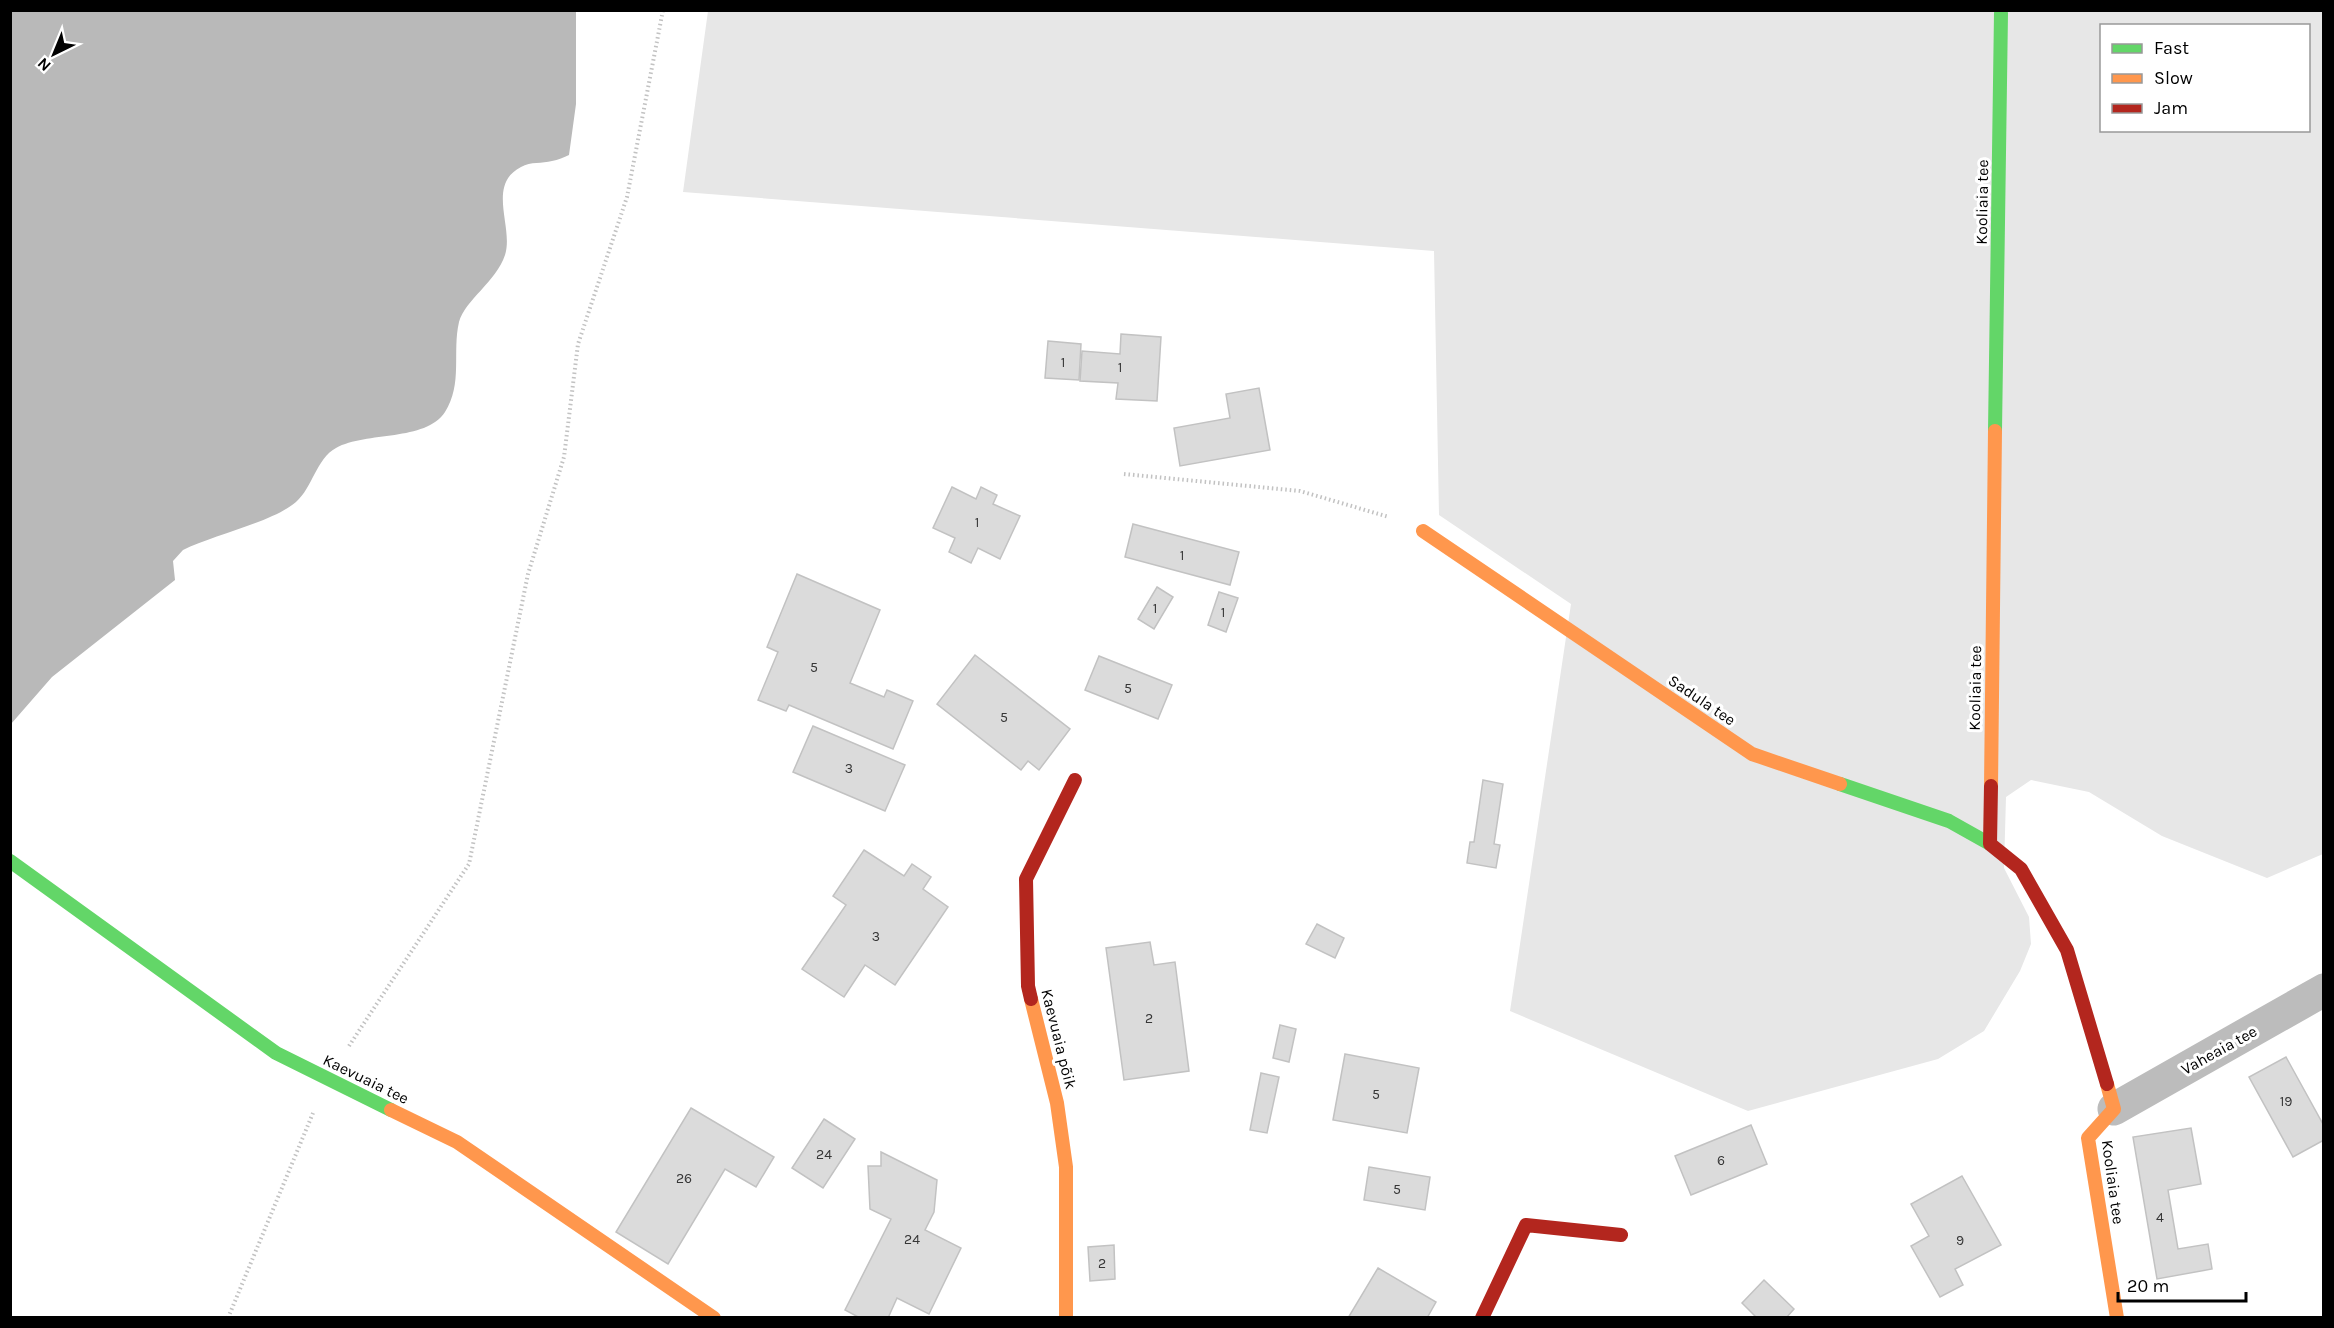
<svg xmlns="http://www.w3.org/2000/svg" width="2334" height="1328" font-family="Karla,sans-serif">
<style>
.green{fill:#e7e7e7;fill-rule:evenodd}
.water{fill:#b9b9b9}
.building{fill:#dbdbdb;stroke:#c2c2c2;stroke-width:1.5}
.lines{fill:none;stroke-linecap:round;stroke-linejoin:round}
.path{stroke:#c2c2c2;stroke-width:4;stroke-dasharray:1.5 3;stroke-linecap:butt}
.street{stroke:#bcbcbc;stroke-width:33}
.fast{stroke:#63d668;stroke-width:14}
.slow{stroke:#ff974d;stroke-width:14}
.jam{stroke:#b3261e;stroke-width:14}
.labels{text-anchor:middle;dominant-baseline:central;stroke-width:6;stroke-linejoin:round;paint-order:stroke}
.number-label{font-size:14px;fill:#373737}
.street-label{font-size:16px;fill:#000;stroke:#fff}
</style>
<rect width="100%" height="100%" fill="#fff"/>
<path class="green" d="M708,11h1615v843l-56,24 -105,-42 -73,-44 -58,-12 -25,17 -2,71 25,49 2,27 -11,27 -36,60 -46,28 -190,52 -238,-100 61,-407 -132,-89 -5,-264 -751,-59zM2102,26h206v104h-206z"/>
<path class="water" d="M11,10l565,1v93l-7,51c-5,2 -11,5 -17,6 -10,3 -21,0 -31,6 -35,18 -7,60 -16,88 -9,27 -40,45 -46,67 -7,30 4,62 -14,90 -20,30 -78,19 -109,36 -20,11 -23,39 -40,54 -23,20 -83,33 -113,48l-10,11 2,19 -123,97 -41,47z"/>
<g class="building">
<path d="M1121,334l40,3 -4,64 -41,-2 2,-16 -38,-2 2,-30 38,3z"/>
<path d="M1048,341l33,3 -2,36 -34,-2z"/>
<path d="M1259,388l11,62 -90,16 -6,-38 56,-10 -4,-24z"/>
<path d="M952,487l24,12 5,-12 16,8 -4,9 27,12 -20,43 -22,-11 -7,15 -22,-11 6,-14 -22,-10z"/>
<path d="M1133,524l106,28 -9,33 -105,-28z"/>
<path d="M797,574l83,36 -30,73 34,14 3,-7 26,11 -20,48 -104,-44 -3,6 -28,-11 20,-48 -11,-5z"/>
<path d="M1157,587l16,10 -19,32 -16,-10z"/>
<path d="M1219,592l19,6 -12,34 -18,-7z"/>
<path d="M975,655l95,74 -31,41 -11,-9 -7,9 -84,-66z"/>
<path d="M1099,656l73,29 -14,34 -73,-29z"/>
<path d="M813,726l92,39 -20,46 -92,-39z"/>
<path d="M1483,780l20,4 -9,60 6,1 -4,23 -29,-5 3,-21h4z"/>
<path d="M864,850l40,26 8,-12 19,13 -8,12 25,18 -53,78 -30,-20 -21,32 -42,-28 44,-64 -13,-9z"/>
<path d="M1317,924l27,14 -9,20 -29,-14z"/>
<path d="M1150,942l4,23 21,-3 14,109 -65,9 -18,-132z"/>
<path d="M1280,1025l16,4 -7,33 -16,-4z"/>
<path d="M1345,1054l74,14 -12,65 -74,-13z"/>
<path d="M2286,1057l38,69v14l-31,17 -44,-80z"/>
<path d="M1261,1073l18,4 -12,56 -17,-3z"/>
<path d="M691,1108l83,49 -18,30 -31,-18 -57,95 -52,-32z"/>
<path d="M824,1119l31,20 -32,49 -31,-20z"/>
<path d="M1751,1125l16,39 -76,31 -16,-39z"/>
<path d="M2191,1128l10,56 -33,6 10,59 30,-5 4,25 -55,10 -24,-142z"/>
<path d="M881,1152l56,28 -3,32 -9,18 36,18 -32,66 -32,-16 -9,20h-28l-15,-8 46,-91 -21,-10 -2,-43h13z"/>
<path d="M1369,1167l61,10 -5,33 -61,-10z"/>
<path d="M1962,1176l39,69 -46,24 8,16 -23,12 -29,-51 18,-10 -18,-32z"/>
<path d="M1114,1245l1,34 -25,2 -2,-34z"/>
<path d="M1378,1268l58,34 -9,16h-79z"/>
<path d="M1764,1280l30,29 -8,9h-29l-15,-15z"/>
</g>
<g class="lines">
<g class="path">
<path d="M1124,474l176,17 89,26"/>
<path d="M349,1046l120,-182 59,-290 36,-117 14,-113 49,-147 36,-187"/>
<path d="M228,1318l85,-205"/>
</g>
<path class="street" d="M2114,1109l210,-119"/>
<g class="fast">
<path d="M1995,431l6,-418"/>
<path d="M1840,784l109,37 41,23"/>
<path d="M10,861l266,192 115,57"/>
</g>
<g class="slow">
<path d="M1423,531l329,223 88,30"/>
<path d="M1991,786l4,-355"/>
<path d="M1031,999l26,104 9,64v151"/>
<path d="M2107,1084l7,25 -26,29 29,180"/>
<path d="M391,1110l66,32 257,176"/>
</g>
<g class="jam">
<path d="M1991,786l-1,58 31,25 46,81 40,134"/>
<path d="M1031,999l-3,-13 -2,-107 49,-99"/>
<path d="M1482,1318l44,-93 95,10"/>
</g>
</g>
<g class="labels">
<g class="number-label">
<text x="1063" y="362">1</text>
<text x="1120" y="367">1</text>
<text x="977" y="522">1</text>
<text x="1182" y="555">1</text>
<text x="1155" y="608">1</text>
<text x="1223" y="612">1</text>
<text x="814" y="667">5</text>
<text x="1128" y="688">5</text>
<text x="1004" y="717">5</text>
<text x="849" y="768">3</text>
<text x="876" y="936">3</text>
<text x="1149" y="1018">2</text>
<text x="1376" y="1094">5</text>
<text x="2286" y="1101">19</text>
<text x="824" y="1154">24</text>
<text x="1721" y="1160">6</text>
<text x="684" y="1178">26</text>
<text x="1397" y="1189">5</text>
<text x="2160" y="1217">4</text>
<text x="912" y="1239">24</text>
<text x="1960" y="1240">9</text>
<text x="1102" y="1263">2</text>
</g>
<g class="street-label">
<text transform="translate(1982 202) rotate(-89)">Kooliaia tee</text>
<text transform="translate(1975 688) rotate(-89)">Kooliaia tee</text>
<text transform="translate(1702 700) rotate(34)">Sadula tee</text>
<text transform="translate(1059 1039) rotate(76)">Kaevuaia põik</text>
<text transform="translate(2219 1050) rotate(-29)">Vaheaia tee</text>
<text transform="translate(366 1079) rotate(26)">Kaevuaia tee</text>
<text transform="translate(2113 1182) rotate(82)">Kooliaia tee</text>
</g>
</g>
<rect width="2334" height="1328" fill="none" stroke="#000000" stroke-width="24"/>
<rect x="2100" y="24" width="210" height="108" fill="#ffffff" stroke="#999999" stroke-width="1.5"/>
<rect x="2112" y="44" width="30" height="9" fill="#63d668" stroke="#999999" stroke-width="1.5"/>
<text x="2154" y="54" font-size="18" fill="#000000">Fast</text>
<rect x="2112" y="74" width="30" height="9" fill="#ff974d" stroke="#999999" stroke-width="1.5"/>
<text x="2154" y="84" font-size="18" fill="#000000">Slow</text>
<rect x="2112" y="104" width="30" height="9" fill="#b3261e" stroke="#999999" stroke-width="1.5"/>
<text x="2154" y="114" font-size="18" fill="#000000">Jam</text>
<g transform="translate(54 54) rotate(223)" stroke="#ffffff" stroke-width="4.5" paint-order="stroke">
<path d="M0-4.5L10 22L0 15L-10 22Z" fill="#000000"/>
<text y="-9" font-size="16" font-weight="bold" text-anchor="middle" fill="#000000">N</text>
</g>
<path d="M2118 1292v9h128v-9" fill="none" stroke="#000000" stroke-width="3"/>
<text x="2127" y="1292" font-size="18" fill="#000000" stroke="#ffffff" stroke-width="4.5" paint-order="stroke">20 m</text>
</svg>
